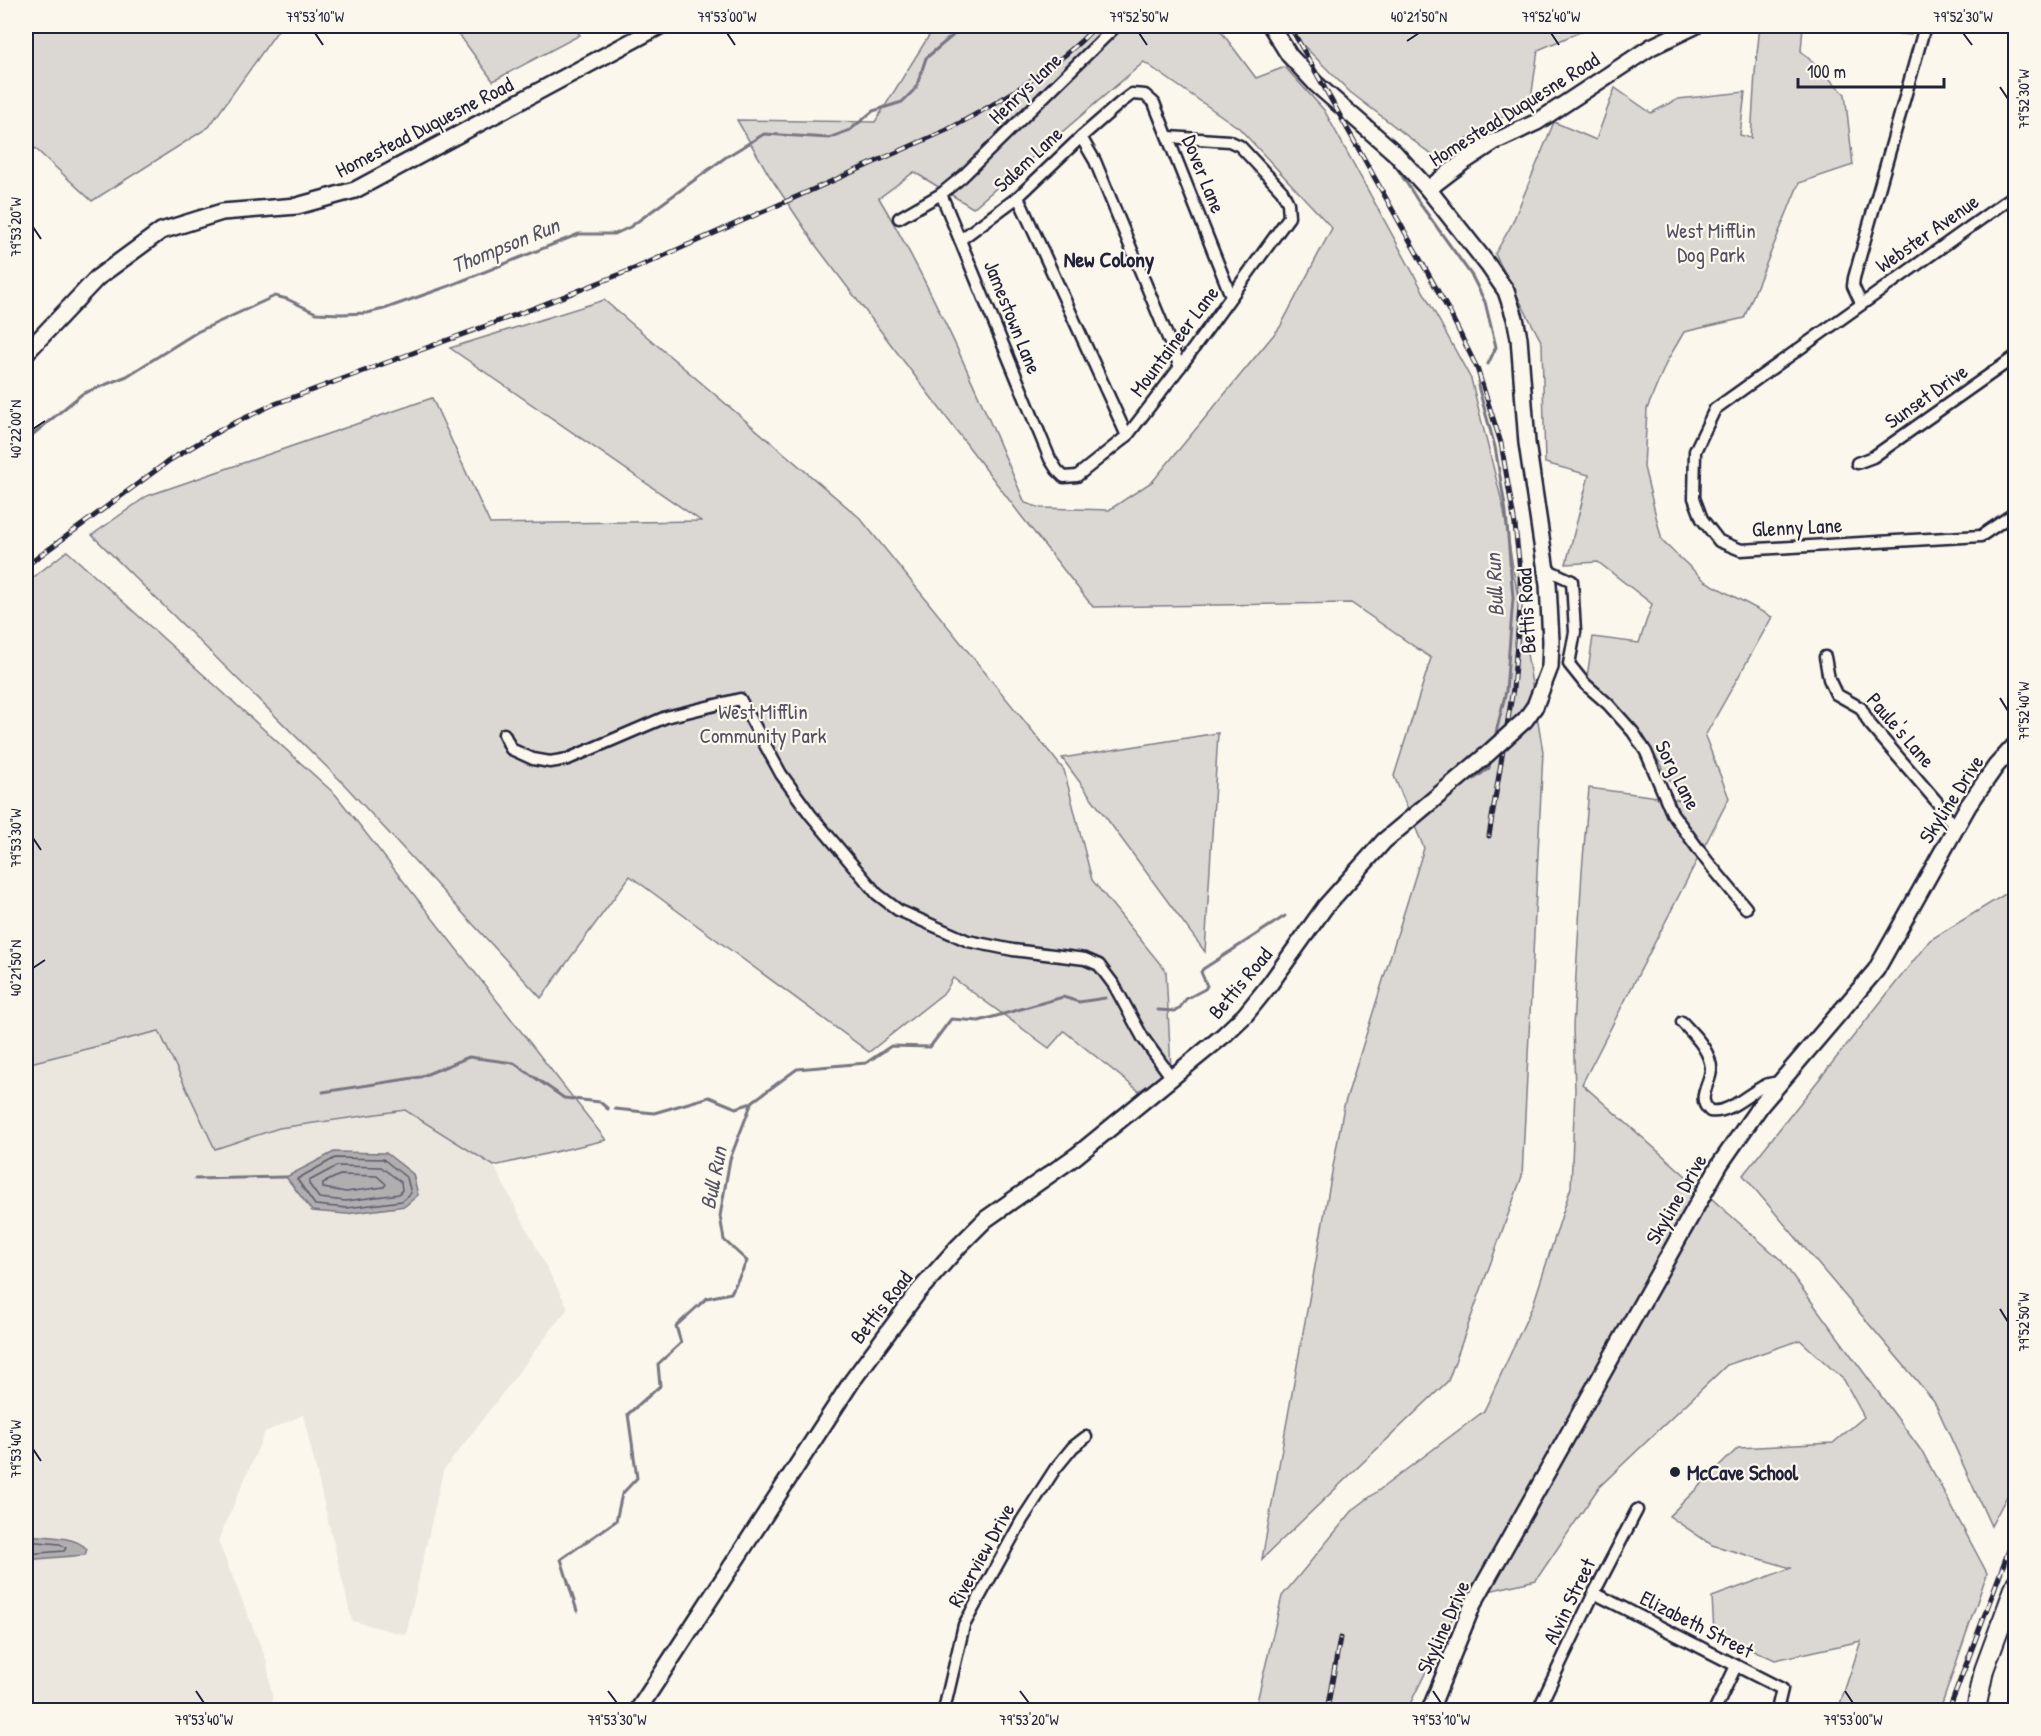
<svg xmlns="http://www.w3.org/2000/svg" width="2041" height="1736" font-family="'Patrick Hand',sans-serif">
<style>
.built{fill:#ebe7df}
.green{fill:#dbd8d3;stroke:#7e7d87;stroke-width:1.5;fill-rule:evenodd}
.water{fill:#b1aeb0;stroke:#787681;stroke-width:1.5}
.lines{fill:none;stroke-linecap:round;stroke-linejoin:round}
.shore{stroke:#5b5a6a;stroke-width:1.5}
.stream{stroke:#787681;stroke-width:3}
.street-casing{stroke:#22223b;stroke-width:15}
.secondary-casing{stroke:#22223b;stroke-width:20}
.primary-casing{stroke:#22223b;stroke-width:22}
.street{stroke:#fbf7ec;stroke-width:10}
.secondary{stroke:#fbf7ec;stroke-width:15}
.primary{stroke:#fbf7ec;stroke-width:18}
.rail-casing{stroke:#22223b;stroke-width:5}
.rail{stroke:#fbf7ec;stroke-width:3;stroke-dasharray:9;stroke-linecap:butt}
.secondary-bridge-casing{stroke:#22223b;stroke-width:20;stroke-linecap:butt}
.secondary-bridge{stroke:#fbf7ec;stroke-width:15}
.ticks{fill:none;stroke:#22223b;stroke-width:2}
.poi-dot{fill:#22223b;stroke:#fbf7ec;stroke-width:2}
.labels{text-anchor:middle;dominant-baseline:central;stroke-width:4.5;stroke-linejoin:round;paint-order:stroke}
.street-label{font-size:21px;fill:#22223b;stroke:#fbf7ec}
.park-label{font-size:21px;fill:#505061;stroke:#fbf7ec}
.poi-label{font-size:21px;font-weight:bold;fill:#22223b;stroke:#fbf7ec;text-anchor:start}
.water-label{font-size:22px;font-style:italic;fill:#545364;stroke:#fbf7ec}
.neighbourhood-label{font-size:22px;font-weight:bold;fill:#22223b;stroke:#fbf7ec}
.neatline{fill:none;stroke:#22223b;stroke-width:2}
.ticks-label{font-size:15px;text-anchor:middle;fill:#22223b}
</style>
<rect width="100%" height="100%" fill="#fbf7ec"/>
<filter id="ink" filterUnits="userSpaceOnUse"><feTurbulence type="fractalNoise" baseFrequency=".0167" numOctaves="2"/><feDisplacementMap in="SourceGraphic" scale="12" xChannelSelector="R" yChannelSelector="G"/><feConvolveMatrix kernelMatrix="1 2 1 2 8 2 1 2 1" color-interpolation-filters="sRGB"/></filter>
<g filter="url(#ink)">
<path class="built" d="M159,1031l57,118 63,-21 126,-18 89,56 74,142 -125,163 -37,164 -54,-14 -49,-206 -38,17 -47,109 49,121 7,48h-248v-646z"/>
<g class="green">
<path d="M26,26h255l-72,101 -117,74 -66,-61z"/>
<path d="M453,26h120l7,9 -87,46z"/>
<path d="M935,26h282l39,52 29,-11 39,43 147,269 32,127 40,246 -21,424 -74,205 -186,178 82,-453 80,-258 -30,-72 37,-118 -80,-55 -258,4 -71,-90 -205,-270 -48,-72 -32,-55 138,2zM1144,62l95,66 93,100 -52,99 -127,154 -44,29 -68,-2 -16,-5c-45,-105 -88,-207 -146,-305l35,-26 59,36z"/>
<path d="M1284,26h310l-56,24 -7,49 -95,59 -86,-66z"/>
<path d="M1760,26h154l-3,9 -108,-9 -2,25 44,43 8,71 -54,18 -55,135 -60,14 -17,29 -20,48 -3,58 18,74 43,40 67,36 -67,119 24,62 -147,286 199,176 142,193 64,120 -47,137h-102l23,-69 -86,19 -61,-28 -2,-35 79,-29 -79,-23 -43,-29 69,-68 95,-5 31,-26 -20,-37 -44,-40 -73,25 -128,122 -63,93 -73,17 -56,113h-152l27,-114 72,-87 130,-98 49,-106 38,-118 4,-97 -2,-63 9,-156 7,-83 93,12 -24,-40 -71,-83 6,-40 46,6 13,-39 -54,-42 -32,2 23,-89 -44,-12 -3,-120 -47,-89 17,-30 42,-102 42,18 19,-52 36,25 27,-14 67,-7 -5,43 11,3 4,-65z"/>
<path d="M604,300l256,218 204,252 28,110 74,91 5,99 -32,21 -75,-60 -15,17 -96,-70 -8,14 -76,60 -239,-176 -89,122 -200,-217 -249,-246 55,-39 285,-98 58,126 211,-3 -251,-173z"/>
<path d="M67,551l269,244 270,345 -112,26 -89,-56 -126,18 -64,21 -56,-118 -133,33v-481z"/>
<path d="M1218,733l-13,219 -143,-194z"/>
<path d="M2015,888l1,591 -25,47 -57,-125 -191,-226 187,-235z"/>
</g>
<g class="water">
<path d="M334,1152l52,1 27,21 5,21 -13,11 -59,8 -34,-3 -26,-34z"/>
<path d="M27,1535c17,2 47,0 60,14l-2,6 -59,5z"/>
</g>
<g class="lines">
<g class="shore">
<path d="M335,1158l48,1 24,19 4,15 -9,8 -55,7 -32,-3 -18,-26z"/>
<path d="M337,1166l44,1 20,15 1,8 -3,4 -53,7 -27,-3 -10,-14v-3z"/>
<path d="M340,1175l37,1 9,8 -2,3 -38,5 -23,-4v-5z"/>
<path d="M26,1541l34,3 6,4 -2,3 -38,3"/>
</g>
<g class="stream">
<path d="M1384,154l13,14 21,33 54,75 13,26 11,45 -8,17"/>
<path d="M1479,382l-1,4 17,61 11,65 7,86 -7,93 -12,50"/>
<path d="M26,436h5l51,-42 45,-18 70,-44 78,-36 12,3 29,14 25,1 26,-1 17,-4 65,-23 130,-52h36l15,-7 96,-70 38,-23 65,4 21,-8 23,-19 29,-9 14,-14 10,-30 38,-32"/>
<path d="M1474,779l15,-11 2,-9"/>
<path d="M1158,1010l17,1 4,-2 7,-10 19,-10 2,-3 -6,-14 2,-3 82,-53"/>
<path d="M323,1092l97,-15 49,-20 45,6 50,35 36,4 8,7"/>
<path d="M615,1109l39,4 55,-16 27,11 16,-5"/>
<path d="M195,1179l91,-2"/>
<path d="M577,1611l-16,-52 55,-38 6,-27 15,-16 -9,-64 32,-28 -2,-22 23,-21 -5,-17 31,-28 24,-5 16,-32 -23,-21 -4,-24 10,-57 22,-57 45,-33 69,-6 25,-17 39,1 21,-28 28,2 84,-24 16,5 26,-4"/>
</g>
<g class="street-casing">
<g id="street">
<path d="M1116,26l-154,151 -21,17 109,265 7,11 7,7 13,-1 50,-40 53,-69 109,-150 -1,-14 -6,-12 -42,-45 -11,-5 -60,-4"/>
<path d="M1081,137l14,24 85,206"/>
<path d="M2016,194l-301,215 -20,42 -1,47 8,21 17,22 22,9 240,-14 35,-24"/>
<path d="M1018,197l109,239"/>
<path d="M899,218l42,-24"/>
<path d="M960,240l58,-43 63,-60 39,-34 12,-9 13,1 9,8 77,193"/>
<path d="M1861,303l-8,-17 1,-8 71,-252"/>
<path d="M1857,463l16,-6 143,-101"/>
<path d="M1546,569l26,12 3,51 -6,32 16,20 23,20 25,28 13,20 26,61 35,48 39,47"/>
<path d="M1825,657l4,22 7,15 25,14 8,15 68,79 18,27"/>
<path d="M504,734l7,15 22,10 17,3 18,-3 98,-42 74,-18 41,75 29,40 67,80 21,16 70,31 45,9 72,9 14,6 15,20 29,53 29,40"/>
<path d="M1682,1022c11,12 24,24 28,40 6,18 -17,34 0,49 20,3 38,-18 56,-26 4,-2 10,-2 14,-3"/>
<path d="M1594,1593l188,96 -5,21"/>
<path d="M944,1710l20,-85 58,-105 33,-51 18,-22 13,-10"/>
<path d="M1538,1710l56,-117 43,-83"/>
<path d="M1715,1710l21,-44"/>
</g>
</g>
<g class="secondary-casing">
<g id="secondary">
<path d="M1271,26l18,29 27,29 78,68 34,37 60,76 18,26 9,27 4,20 8,105 21,141 3,57 -1,26 -15,39"/>
<path d="M1428,189l34,-26 32,-21 43,-20 114,-75 44,-21"/>
<path d="M26,353l71,-75 64,-47 61,-19 75,-6 58,-16 305,-164"/>
<path d="M638,1710l214,-329 66,-89 41,-46 27,-27 90,-63 148,-121 21,-20 25,-31 55,-77 59,-66 99,-83"/>
<path d="M1430,1710l43,-106 247,-440 41,-59 115,-135 92,-164 28,-40 20,-22"/>
</g>
</g>
<g class="primary-casing">
<path id="primary" d="M1976,1710l8,-40 32,-87"/>
</g>
<use href="#street" class="street"/>
<use href="#secondary" class="secondary"/>
<use href="#primary" class="primary"/>
<g class="rail-casing">
<g id="rail">
<path d="M1290,26l159,285 28,57 24,75 14,82 5,45v38l-7,81 -24,147"/>
<path d="M26,566l144,-106 54,-32 48,-23 262,-97 102,-40 311,-138c54,-29 108,-60 149,-104"/>
<path d="M1327,1710l13,-72"/>
<path d="M1949,1710l67,-179"/>
</g>
</g>
<use href="#rail" class="rail"/>
<g class="secondary-bridge-casing">
<path id="secondary-bridge" d="M1483,758l42,-38 10,-14"/>
</g>
<use href="#secondary-bridge" class="secondary-bridge"/>
</g>
</g>
<path class="ticks" d="M315,33l8,12M727,33l8,12M1139,33l8,12M1551,33l8,12M1963,33l9,12M1407,41l12,-8M2000,87l8,12M33,227l8,12M33,429l12,-8M2000,698l8,13M33,838l8,12M33,968l12,-8M2000,1309l8,13M33,1449l8,12M196,1691l8,12M608,1691l9,12M1020,1691l9,12M1433,1691l8,12M1845,1691l8,12"/>
<circle class="poi-dot" cx="1675" cy="1472" r="6"/>
<g class="labels">
<g class="street-label">
<text transform="translate(1025 88) rotate(-44)">Henrys Lane</text>
<text transform="translate(1514 109) rotate(-32)">Homestead Duquesne Road</text>
<text transform="translate(424 127) rotate(-27)">Homestead Duquesne Road</text>
<text transform="translate(1028 159) rotate(-43)">Salem Lane</text>
<text transform="translate(1204 174) rotate(68)">Dover Lane</text>
<text transform="translate(1927 233) rotate(-35)">Webster Avenue</text>
<text transform="translate(1013 317) rotate(68)">Jamestown Lane</text>
<text transform="translate(1174 341) rotate(-53)">Mountaineer Lane</text>
<text transform="translate(1926 396) rotate(-35)">Sunset Drive</text>
<text transform="translate(1797 527) rotate(-3)">Glenny Lane</text>
<text transform="translate(1526 611) rotate(-93)">Bettis Road</text>
<text transform="translate(1901 730) rotate(49)">Paule's Lane</text>
<text transform="translate(1678 775) rotate(63)">Sorg Lane</text>
<text transform="translate(1951 799) rotate(-57)">Skyline Drive</text>
<text transform="translate(1240 983) rotate(-50)">Bettis Road</text>
<text transform="translate(1676 1199) rotate(-60)">Skyline Drive</text>
<text transform="translate(881 1307) rotate(-52)">Bettis Road</text>
<text transform="translate(981 1555) rotate(-61)">Riverview Drive</text>
<text transform="translate(1569 1601) rotate(-64)">Alvin Street</text>
<text transform="translate(1697 1624) rotate(27)">Elizabeth Street</text>
<text transform="translate(1443 1627) rotate(-66)">Skyline Drive</text>
</g>
<g class="park-label">
<text x="1711" y="230">West Mifflin<tspan x="1711" dy="24">Dog Park</tspan></text>
<text x="763" y="711">West Mifflin<tspan x="763" dy="24">Community Park</tspan></text>
</g>
<g class="poi-label">
<text x="1687" y="1472">McCave School</text>
</g>
<g class="water-label">
<text transform="translate(505 245) rotate(-22)">Thompson Run</text>
<text transform="translate(1494 585) rotate(-93)">Bull Run</text>
<text transform="translate(713 1178) rotate(-79)">Bull Run</text>
</g>
<g class="neighbourhood-label">
<text x="1109" y="259">New Colony</text>
</g>
</g>
<rect width="2041" height="1736" fill="none" stroke="#fbf7ec" stroke-width="66"/>
<path d="M1798 78v9h146v-9" fill="none" stroke="#22223b" stroke-width="3"/>
<text x="1807" y="78" font-size="18" fill="#22223b" stroke="#fbf7ec" stroke-width="4.5" paint-order="stroke">100 m</text>
<rect x="33" y="33" width="1975" height="1670" class="neatline"/>
<g class="ticks-label">
<text x="315" y="22">79°53'10"W</text>
<text x="727" y="22">79°53'00"W</text>
<text x="1139" y="22">79°52'50"W</text>
<text x="1419" y="22">40°21'50"N</text>
<text x="1551" y="22">79°52'40"W</text>
<text x="1963" y="22">79°52'30"W</text>
<text transform="translate(2024 99) rotate(-90)" y="5">79°52'30"W</text>
<text transform="translate(16 227) rotate(-90)" y="5">79°53'20"W</text>
<text transform="translate(16 429) rotate(-90)" y="5">40°22'00"N</text>
<text transform="translate(2024 711) rotate(-90)" y="5">79°52'40"W</text>
<text transform="translate(16 838) rotate(-90)" y="5">79°53'30"W</text>
<text transform="translate(16 968) rotate(-90)" y="5">40°21'50"N</text>
<text transform="translate(2024 1322) rotate(-90)" y="5">79°52'50"W</text>
<text transform="translate(16 1449) rotate(-90)" y="5">79°53'40"W</text>
<text x="204" y="1725">79°53'40"W</text>
<text x="617" y="1725">79°53'30"W</text>
<text x="1029" y="1725">79°53'20"W</text>
<text x="1441" y="1725">79°53'10"W</text>
<text x="1853" y="1725">79°53'00"W</text>
</g>
</svg>
